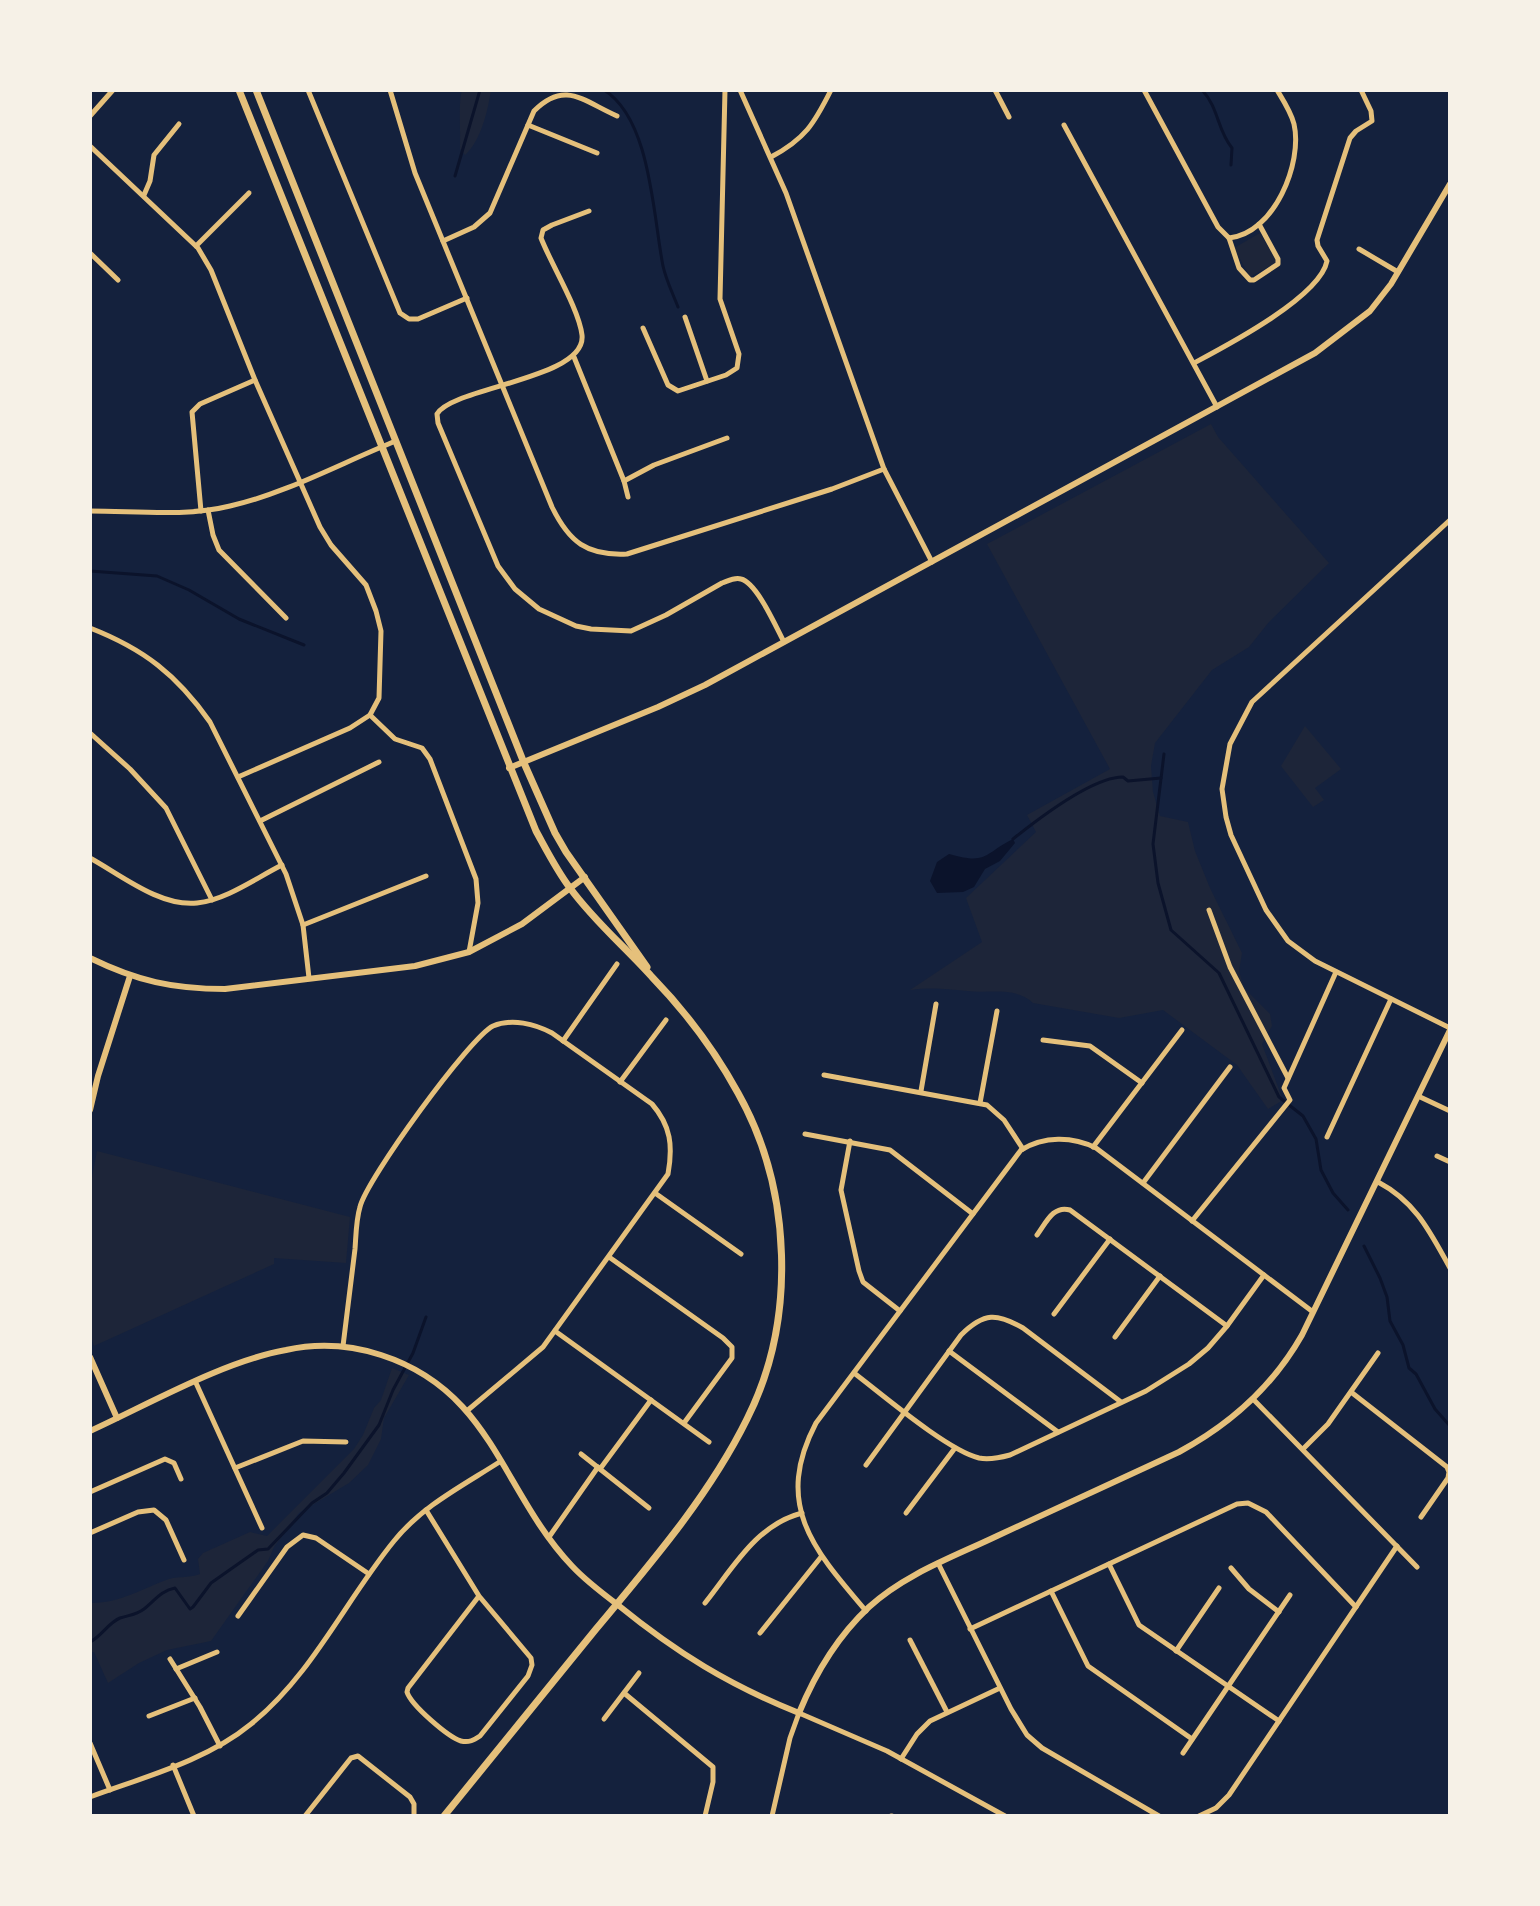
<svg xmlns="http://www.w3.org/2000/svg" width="1540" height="1906" font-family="'PT Sans Narrow',sans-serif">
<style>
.green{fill:#1d2539}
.water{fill:#0b132b}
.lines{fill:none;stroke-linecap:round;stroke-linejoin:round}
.stream{stroke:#0b132b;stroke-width:3}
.minor{stroke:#e5c07b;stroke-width:5}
.tertiary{stroke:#e5c07b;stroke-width:6}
.secondary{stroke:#e5c07b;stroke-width:7}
</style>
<rect width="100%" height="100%" fill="#14213d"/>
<g class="green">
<path d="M462,90h29c-3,20 -10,51 -26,65l-5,-6c1,-16 -2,-47 2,-59z"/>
<path d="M1260,233l17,29 -27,15 -16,-29z"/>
<path d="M1211,424l7,13 111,126 -60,59 -20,25 -37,23 -57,73 -4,23 2,26 7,24 28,6 7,29 15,37 32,65 -3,18 5,17 26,26 2,12 -10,18 19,51 -1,7 -12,7 -31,-44 -74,-55 -44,8 -86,-15c-17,-17 -44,-9 -66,-12 -22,-2 -34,-4 -57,-1l72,-48 -16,-44 70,-66 -9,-17 83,-46 -123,-225z"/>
<path d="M1305,726l36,43 -26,19 9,12 -11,7 -32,-41z"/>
<path d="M97,1151l253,66 -4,46 -72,-5v6l-180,82 -4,-12v-146z"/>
<path d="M392,1368l17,7 -25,43 -3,21 -13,26 -19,18 -50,30 -25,34 -6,14 -57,80 -44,9 -28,13 -31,20 -14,-31h-4v-49c29,1 53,-15 79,-24 11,-3 21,-1 31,-5l-2,-15 5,-6 47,-21 17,4 87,-87 9,-14 11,-27 7,-8z"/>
</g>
<path class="water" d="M1013,839l2,4 -15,18 -15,8 -11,18 -11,5 -26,1 -7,-12 7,-19 12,-8c39,11 34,0 64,-15z"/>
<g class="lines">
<g class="stream">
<path d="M604,90c47,29 49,126 59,176 3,14 10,28 15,41"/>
<path d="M1202,90c17,18 15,40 30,58l-1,17"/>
<path d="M455,176l25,-86"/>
<path d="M90,571l67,5 32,14 50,29 65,26"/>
<path d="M1164,754l-11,90 5,39 13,47 48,43 60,124 24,19 13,23 5,31 12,23 15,17"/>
<path d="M1013,839c25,-20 80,-62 110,-62l5,4 33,-3"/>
<path d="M1364,1246l16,32 7,19 3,24 13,24 6,23 7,6 19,35 15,17"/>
<path d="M90,1642c12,-6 18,-19 30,-24 9,-3 16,-3 24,-9 10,-8 18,-19 31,-21l15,21 3,-2 18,-24 47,-33 10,-1 44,-46 15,-10 17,-20 35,-48 14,-35 20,-37 13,-36"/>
</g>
<g class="minor">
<path d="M308,90l92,223 9,6h9l49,-21"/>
<path d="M390,90l25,83 137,334c17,35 35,49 75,47l205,-65 52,-20"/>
<path d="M740,90l46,103 98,276 48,93"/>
<path d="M995,90l14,27"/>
<path d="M1144,90l74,137 11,11c45,-4 74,-75 65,-114 -3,-12 -11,-24 -17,-34"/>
<path d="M90,116l23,-26"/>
<path d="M528,125l69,28"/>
<path d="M1064,125l153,282"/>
<path d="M90,146l108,102 13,22 44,110 65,147 11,18 35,40 10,26 5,20 -2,67 -9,17 -20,13 -112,49"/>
<path d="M771,157c34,-18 43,-33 60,-67"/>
<path d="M144,195l6,-14 4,-26 25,-31"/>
<path d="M589,211l-37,14 -9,5 -2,8c10,26 38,71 41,97 5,44 -130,52 -145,79l1,9 60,143 17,23 24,20 37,17 15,3 40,2 35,-16 56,-32c6,-2 12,-6 19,-4 16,4 35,48 43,63"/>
<path d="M1229,238l10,30 11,12h4l24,-16v-5l-19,-35"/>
<path d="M443,241l31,-14 16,-14 44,-102c31,-31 49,-10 83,5"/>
<path d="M196,246l53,-53"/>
<path d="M1359,249l39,23"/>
<path d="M90,253l28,27"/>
<path d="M685,317l22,64"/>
<path d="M643,328l25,57 10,6 48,-16 11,-7 2,-14 -19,-55 5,-209"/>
<path d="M574,357l50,124 4,16"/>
<path d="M1194,363c32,-17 126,-66 133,-102l-9,-15 -1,-6 33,-102 6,-7 16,-10 -1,-10 -10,-21"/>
<path d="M624,481l30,-16 73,-27"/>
<path d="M208,510l5,25 6,15 67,68"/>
<path d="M90,511c46,0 96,6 140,-5 57,-13 111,-43 166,-65"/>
<path d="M201,511l-9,-99 8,-8 55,-24"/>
<path d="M1450,520l-198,182 -22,42 -8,45 4,28 5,18 35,75 22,31 27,20 135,67"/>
<path d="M90,628c54,21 87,47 120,94l76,152 17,51 6,53"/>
<path d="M370,715l25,24 27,9 8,11 46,120 2,24 -9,49"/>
<path d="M90,733l40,36 36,39 46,92"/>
<path d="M260,821l119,-59"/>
<path d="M90,858c31,17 70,49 107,45 29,-3 59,-25 85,-38"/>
<path d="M1209,910l21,57 58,111"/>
<path d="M303,925l123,-49"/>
<path d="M1043,1040l47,6 52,37"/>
<path d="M563,1041l54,-77"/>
<path d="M824,1075l163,30 17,15 19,29"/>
<path d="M620,1082l46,-62"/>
<path d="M921,1091l15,-87"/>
<path d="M1418,1096l32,15"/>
<path d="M980,1103l17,-92"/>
<path d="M805,1134l85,16 83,64"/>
<path d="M1327,1137l64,-138"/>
<path d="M850,1141l-9,49 18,81 4,11 37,29"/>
<path d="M1093,1147l89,-117"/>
<path d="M1437,1156l13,6"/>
<path d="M1378,1182c38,20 52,50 72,86"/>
<path d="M1143,1183l87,-116"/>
<path d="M655,1193l86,61"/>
<path d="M1192,1221l98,-121 -6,-12 52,-116"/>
<path d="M1037,1235c9,-12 16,-30 33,-25l157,116"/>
<path d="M609,1257l114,81 9,9v11l-48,65"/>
<path d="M1054,1314l56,-75"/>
<path d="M555,1331l154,111"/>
<path d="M1115,1337l45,-61"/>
<path d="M343,1346c4,-32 8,-64 12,-97 1,-13 1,-29 5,-42 6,-27 110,-170 133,-181 19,-8 42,-2 59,7l100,71c19,22 21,42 16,70l-125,173 -75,63"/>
<path d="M949,1351l109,81"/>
<path d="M854,1373c29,22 93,77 125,85 10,2 20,0 31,-3l136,-64 43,-27 19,-16 19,-22 37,-51"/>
<path d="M196,1383l66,145"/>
<path d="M1351,1392l96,75 2,5 -1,6 -27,39"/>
<path d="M1253,1399l164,168"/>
<path d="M1303,1449l25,-25 50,-71"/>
<path d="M581,1454l68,54"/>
<path d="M866,1465l95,-130c23,-23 36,-22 62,-7l98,74"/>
<path d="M235,1468l68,-27 43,1"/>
<path d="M600,1469l51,-69"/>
<path d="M90,1492l75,-33 9,4 7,16"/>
<path d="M426,1510l53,86 52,62 1,7 -4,11 -48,60c-6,4 -11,7 -19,5 -13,-4 -50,-36 -54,-49l1,-4 71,-92"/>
<path d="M906,1513l49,-65"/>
<path d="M90,1533l48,-21 16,-2 12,10 18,40"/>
<path d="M549,1537l49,-70"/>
<path d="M938,1563l73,146 16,26 15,13 117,68"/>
<path d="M1109,1564l30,61 140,96"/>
<path d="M1231,1568l18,21 30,23"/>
<path d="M1051,1591l37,75 104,73"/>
<path d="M705,1603c28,-35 51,-78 97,-90"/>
<path d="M866,1611c-52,-61 -93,-106 -50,-188l205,-273c23,-14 51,-14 75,-2l217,164"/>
<path d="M238,1616l49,-69 16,-12 13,3 53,36"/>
<path d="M970,1629l267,-125 11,-1 18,9 90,95"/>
<path d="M760,1633l61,-76"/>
<path d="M910,1640l37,72"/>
<path d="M1176,1651l43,-63"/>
<path d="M170,1659l30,48 20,39"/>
<path d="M176,1669l41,-17"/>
<path d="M624,1693l89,74v15l-8,34"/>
<path d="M149,1716l46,-18"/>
<path d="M604,1719l35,-46"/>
<path d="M90,1743l20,47"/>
<path d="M1183,1753l107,-158"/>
<path d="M901,1759l16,-25 13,-13 70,-33"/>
<path d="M173,1765l21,51"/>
<path d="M90,1797c54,-20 116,-36 161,-73 61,-49 94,-123 143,-183 28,-35 70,-56 107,-80"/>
<path d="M305,1816l46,-58 7,-2 52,41 4,7v12"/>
<path d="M772,1816l18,-78 9,-25 88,38 118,65"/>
<path d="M891,1816h1"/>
<path d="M1199,1816l17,-8 13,-13 168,-249"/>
</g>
<g class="tertiary">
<path d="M509,768l149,-61 47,-22 610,-332 55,-42 21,-27 59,-100"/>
<path d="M90,958c47,23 83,31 135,31l190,-23 54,-14 53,-28 63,-47"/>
<path d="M90,1110l8,-34 32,-100"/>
<path d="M90,1357l27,61"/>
<path d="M90,1431c59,-27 134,-70 196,-81 32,-7 64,-5 95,5 112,36 120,136 191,211 13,14 30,27 46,39 59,48 111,80 181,108 16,-39 38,-76 70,-106 36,-33 84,-50 128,-71 61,-28 122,-56 182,-84 52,-28 94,-66 123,-117l148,-305"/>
</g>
<g class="secondary">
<path d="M239,90l297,741c11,20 21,40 34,57 24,33 55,59 82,89 33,34 63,74 86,116 54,96 59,227 9,326 -38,77 -96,144 -151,210 -51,62 -101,125 -152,187"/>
<path d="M256,90l268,673 31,70 11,19 81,115"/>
</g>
</g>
<rect width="1540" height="1906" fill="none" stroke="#f6f1e7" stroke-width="184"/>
</svg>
